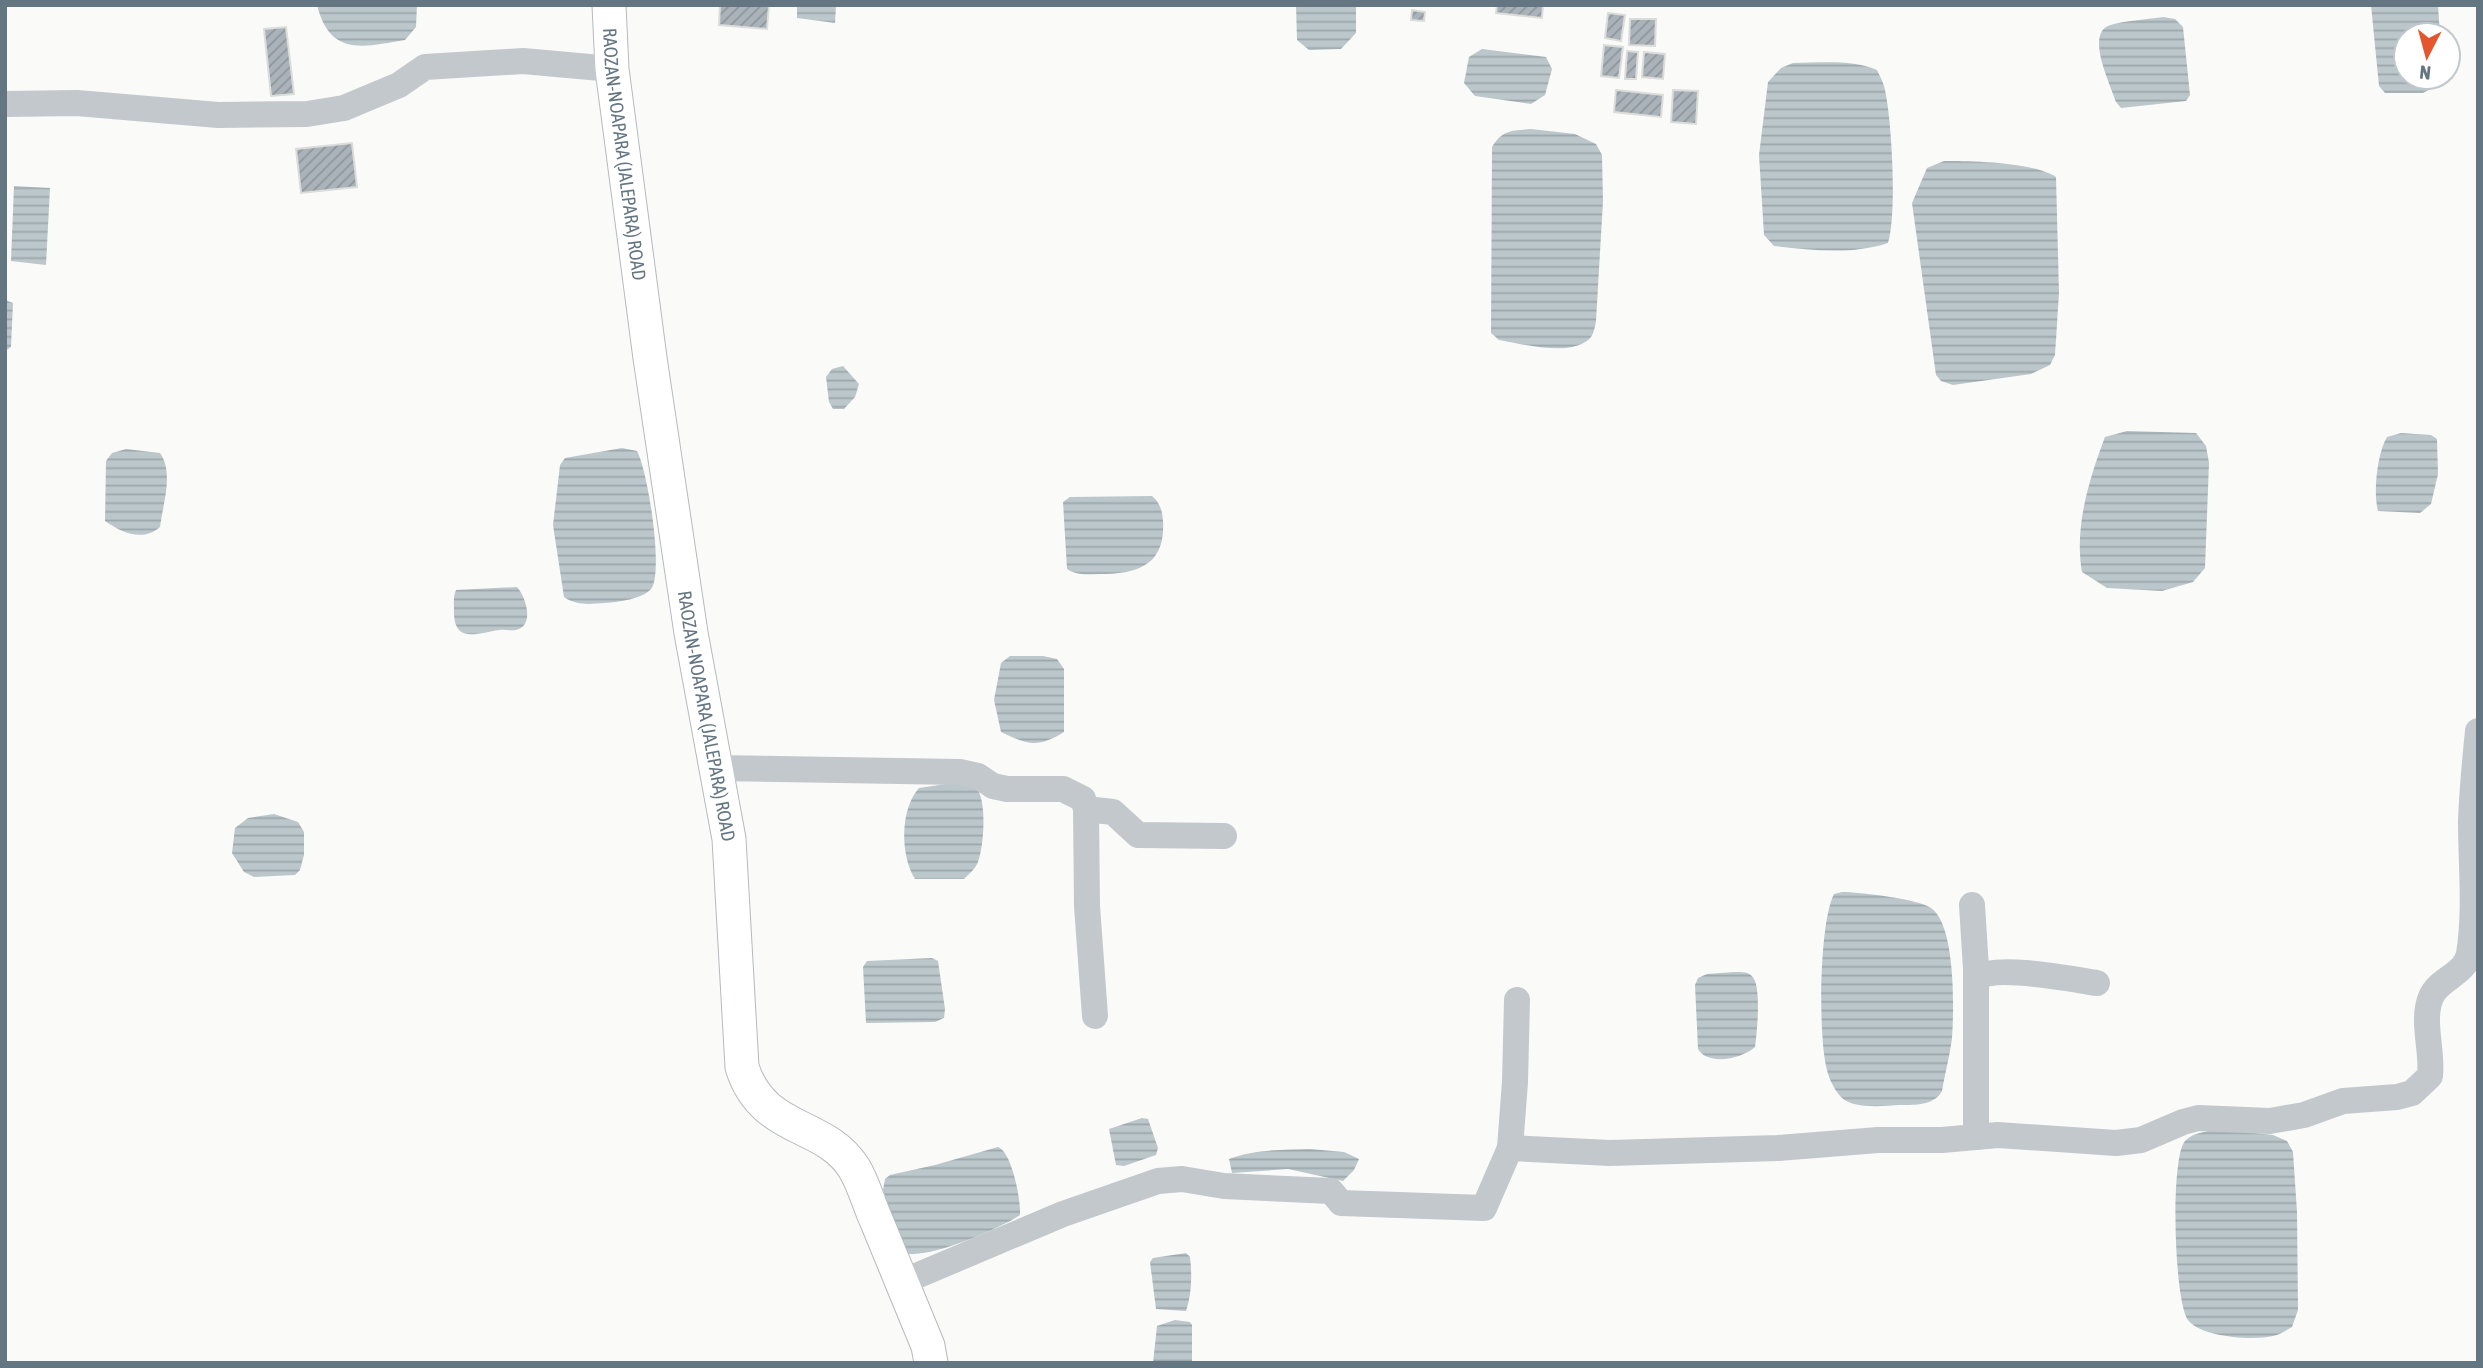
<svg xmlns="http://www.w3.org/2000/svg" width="2483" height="1368" font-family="'Asap Condensed',sans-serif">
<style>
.water{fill:url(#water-rules)}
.building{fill:url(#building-hatch);stroke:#dcdcda;stroke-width:2}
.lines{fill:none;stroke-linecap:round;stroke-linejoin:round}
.major-casing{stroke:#b5babe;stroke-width:35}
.minor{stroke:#c3c8cc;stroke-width:26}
.major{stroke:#fff;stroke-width:33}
.labels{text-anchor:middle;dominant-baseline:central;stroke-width:7;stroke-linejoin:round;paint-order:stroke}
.street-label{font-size:19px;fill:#657683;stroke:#fff}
</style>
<defs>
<pattern id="water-rules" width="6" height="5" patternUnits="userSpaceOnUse" patternTransform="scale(1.75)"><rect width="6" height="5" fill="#bbc7cb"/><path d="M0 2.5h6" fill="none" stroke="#9ca6aa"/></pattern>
<pattern id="building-hatch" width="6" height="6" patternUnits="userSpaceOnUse" patternTransform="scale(1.75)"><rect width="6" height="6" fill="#aab3b9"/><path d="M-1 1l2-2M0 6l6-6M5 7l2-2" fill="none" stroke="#8e969c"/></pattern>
</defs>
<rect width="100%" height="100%" fill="#fafaf8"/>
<g class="water">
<path d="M317,5h100l-1,22 -11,13c-42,7 -75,17 -88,-35z"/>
<path d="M797,5h39l-1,18 -38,-5z"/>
<path d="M1296,5h60v28l-15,16 -32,1 -12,-10z"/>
<path d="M2371,5h67l2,30h-34v42h35l-3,8 -15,8h-38l-6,-7z"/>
<path d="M2163,17l12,2 8,8 7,68 -4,6 -65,7 -5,-6c-5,-17 -30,-66 -8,-76 12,-5 42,-7 55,-9z"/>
<path d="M1482,49l64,8 6,12 -7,26 -14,9 -56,-8 -11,-13 5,-26z"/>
<path d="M1793,63c28,0 58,-4 84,7 3,7 7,13 8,20 7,32 12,124 3,153 -35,12 -78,7 -114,3l-10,-11 -5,-80 9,-73 13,-14z"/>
<path d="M1531,129l44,5 21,10 6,11 1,46 -7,120c-1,5 -2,12 -5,16 -17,21 -69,7 -92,3l-8,-7 1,-186c11,-18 20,-16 39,-18z"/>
<path d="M1944,161c28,0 89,1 112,16l3,116 -4,62 -5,10 -19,9 -78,11 -12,-4 -5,-6 -24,-172 15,-35z"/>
<path d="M14,186l36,2 -4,77 -35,-4z"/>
<path d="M5,300l8,3 -2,44 -6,4z"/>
<path d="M843,366l16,18 -4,13 -11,12h-11l-4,-7 -3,-25 6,-8z"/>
<path d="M2127,431l69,2 10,13 3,17 -4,105 -12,14 -31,9 -55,-3 -25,-16c-8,-44 7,-93 23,-135z"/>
<path d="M2401,433l30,2 6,4 1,35 -7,30 -11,9 -42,-2c-5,-19 -1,-57 9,-74z"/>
<path d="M622,448l15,3c11,20 27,122 14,138 -9,10 -32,13 -46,14 -15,1 -28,3 -41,-6l-11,-72 7,-60 5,-7z"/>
<path d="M126,449l34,4c14,20 3,50 0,74 -17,15 -38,6 -55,-6l1,-60 6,-8z"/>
<path d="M1152,496c8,7 10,14 11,24 3,45 -25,54 -64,54 -11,0 -22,2 -32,-5l-4,-67 7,-5z"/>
<path d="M517,587c9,10 18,39 -1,43 -5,1 -11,-1 -17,0 -21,3 -45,14 -45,-18 0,-8 -1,-15 2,-22z"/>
<path d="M1010,656h33l14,3 7,10v63c-26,16 -36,13 -63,0l-7,-32 7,-37z"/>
<path d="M953,783l24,6c10,13 7,57 1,73 -2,6 -9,12 -14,17h-49c-15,-24 -15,-70 4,-91z"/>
<path d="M274,814l24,8 6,10v23l-4,15 -5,5 -41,2 -10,-5 -12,-19 3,-25 13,-10z"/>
<path d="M1842,892c17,0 77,7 89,16 25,17 23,102 21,130 -2,17 -7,35 -10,53 -8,15 -28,14 -43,14 -16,1 -45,4 -57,-7 -7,-7 -13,-19 -15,-28 -9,-33 -8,-147 7,-176z"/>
<path d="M932,958l6,3 7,48 -1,9 -9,4 -69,1 -3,-56 4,-6z"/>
<path d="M1734,972c7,0 16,-1 20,7 7,12 3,54 1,68 -13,12 -47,19 -57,2l-3,-64 3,-7 9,-4z"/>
<path d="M1142,1118l6,1 10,29 -2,7 -32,11 -8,-1 -7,-36z"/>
<path d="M2220,1129l53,6 14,6 6,11 4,60 1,98 -6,17c-6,3 -12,8 -19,9 -20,5 -73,1 -85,-16 -14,-19 -18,-162 -3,-179 8,-9 25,-10 35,-12z"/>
<path d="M998,1147c14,5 23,53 22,68 -18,13 -93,45 -114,38l-23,-63 2,-11 5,-4 45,-10z"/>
<path d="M1310,1149l34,3 15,7 -5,11 -11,11 -55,-12 -56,4 -3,-14c25,-10 54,-9 81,-10z"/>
<path d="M1186,1253l4,4c2,18 2,36 -4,54l-30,-2 -6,-47 3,-4z"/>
<path d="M1175,1320l15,2 2,3v38h-39l4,-37z"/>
</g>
<g class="building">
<path d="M720,5h49l-2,24 -48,-4z"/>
<path d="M1497,5h46l-1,13 -46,-5z"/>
<path d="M1412,10l13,2 -1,9 -13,-1z"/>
<path d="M1608,13l17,2 -4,26 -16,-3z"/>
<path d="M1630,19h26l-1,27 -26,-1z"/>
<path d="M286,27l8,67 -23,2 -7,-67z"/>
<path d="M1604,45l19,2 -4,31 -18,-2z"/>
<path d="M1627,51l11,1 -2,27h-11z"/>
<path d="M1644,52l21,2 -2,25 -21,-2z"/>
<path d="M1616,90l47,5 -2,22 -47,-5z"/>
<path d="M1673,90l25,1 -2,33 -25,-2z"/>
<path d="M352,143l5,44 -56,6 -5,-44z"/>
</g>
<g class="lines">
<g class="major-casing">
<g id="major">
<path id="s1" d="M609,5l3,64 38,289 41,275 38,206 13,228c21,67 83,54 112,101 10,16 15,37 23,54 17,41 34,83 51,124l3,17"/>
</g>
</g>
<g class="minor">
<path d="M5,104l72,-1 141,12 89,-1 37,-6 55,-23 26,-18 98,-6 89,8"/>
<path d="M715,768l245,4 18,4 15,10 14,3h56l20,10 3,10 1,97 8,110"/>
<path d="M1086,809l27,3 25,23 86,1"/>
<path d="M1972,905l4,64v168"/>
<path d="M1976,978c20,-14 95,1 121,5"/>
<path d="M1510,1148l5,-66 2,-82"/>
<path d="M902,1282l161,-68 95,-33 24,-2 42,7 107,5 10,12 143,5 26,-60 100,5 168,-5 100,-8h64l56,-5 118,8 25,-3 42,-18 15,-4 72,3 34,-6 39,-14 54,-4 15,-4 18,-17c3,-26 -9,-55 1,-79 8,-19 34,-22 38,-43 7,-44 2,-89 2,-133 1,-30 4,-60 7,-90"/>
</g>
<use href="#major" class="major"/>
</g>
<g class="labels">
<g class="street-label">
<text stroke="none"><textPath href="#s1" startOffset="150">RAOZAN-NOAPARA (JALEPARA) ROAD</textPath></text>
<text stroke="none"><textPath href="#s1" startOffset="718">RAOZAN-NOAPARA (JALEPARA) ROAD</textPath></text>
</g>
</g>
<rect width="2483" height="1368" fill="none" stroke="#657683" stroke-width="14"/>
<g transform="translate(2427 56) rotate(186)"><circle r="33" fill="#ffffff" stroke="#c1c8cd" stroke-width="2"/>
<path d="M0-5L12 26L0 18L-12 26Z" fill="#e4572e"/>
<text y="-10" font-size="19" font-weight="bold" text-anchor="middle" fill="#657683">N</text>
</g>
</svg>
